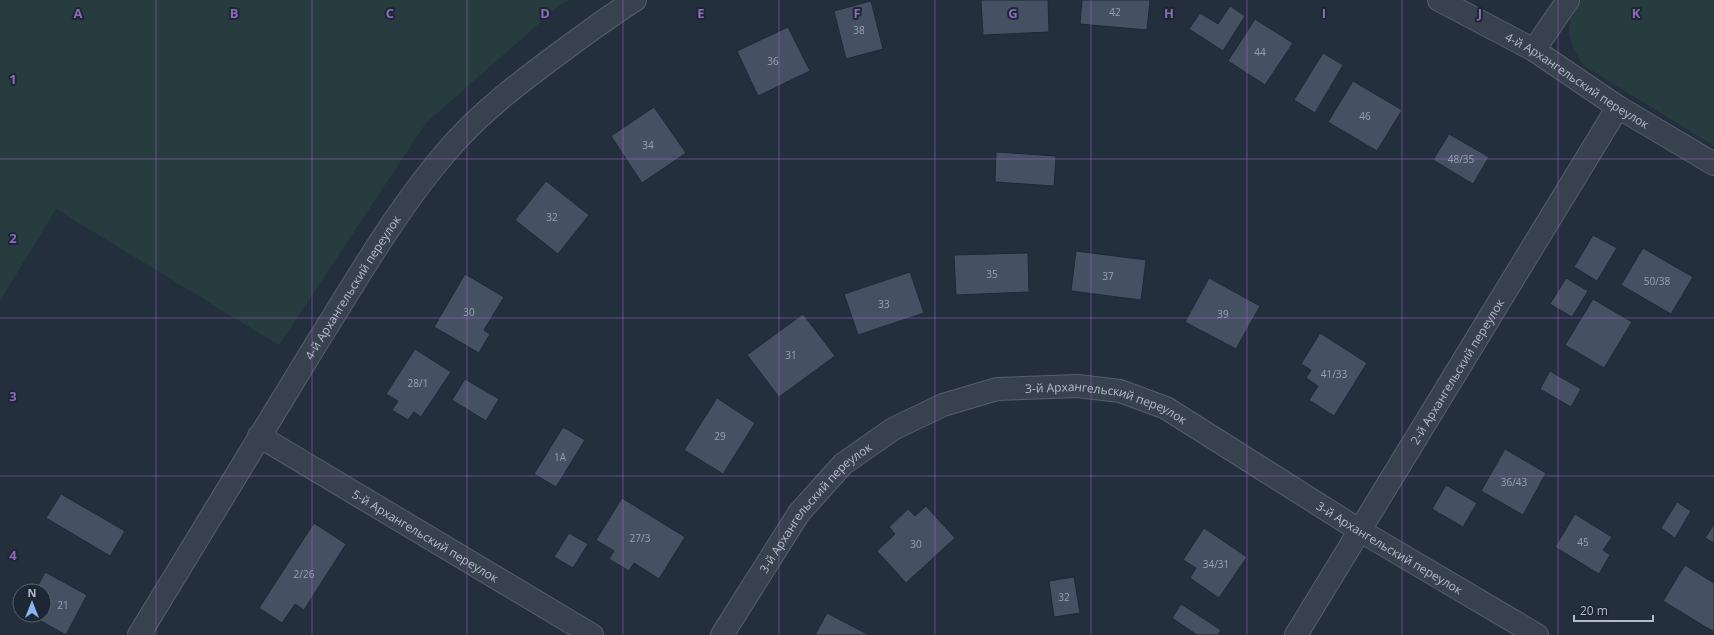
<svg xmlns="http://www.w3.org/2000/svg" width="1714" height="635" font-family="'Open Sans',sans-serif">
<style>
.green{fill:#263c3f}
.building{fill:#455162;stroke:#1f2835}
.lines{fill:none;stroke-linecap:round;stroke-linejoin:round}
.street-casing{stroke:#565f6c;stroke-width:24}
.street{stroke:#38414e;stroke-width:22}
.grid{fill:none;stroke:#9266c3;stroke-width:1;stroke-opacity:0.55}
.labels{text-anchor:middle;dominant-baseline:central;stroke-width:4;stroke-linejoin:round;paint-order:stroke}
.number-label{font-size:10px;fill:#98a1af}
.street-label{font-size:12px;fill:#b4bcc9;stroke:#1d2633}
.grid-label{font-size:13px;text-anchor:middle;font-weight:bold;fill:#9266c3;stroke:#1d2633;stroke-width:4;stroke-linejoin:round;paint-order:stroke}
</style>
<rect width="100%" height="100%" fill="#242f3e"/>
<g class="green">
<path d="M0,0h570l-10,5 -134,118 -147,222 -223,-136 -56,92z"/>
<path d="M1580,0h134v146l-131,-81c-16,-27 -20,-37 -3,-65z"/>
</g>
<g class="building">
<path d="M981,0h67l1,32 -66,3z"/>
<path d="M1082,0h68l-3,30 -67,-6z"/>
<path d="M871,1l12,48 -37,10 -12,-48z"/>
<path d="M1230,6l15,10 -22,35 -34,-22 11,-16 18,11z"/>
<path d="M1255,19l38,24 -28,42 -37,-24z"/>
<path d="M788,27l22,44 -52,25 -21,-45z"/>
<path d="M1323,53l20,12 -28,48 -21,-13z"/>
<path d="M1353,81l49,29 -25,41 -49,-29z"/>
<path d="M654,107l32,46 -44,30 -31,-47z"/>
<path d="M1449,134l40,23 -16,27 -40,-24z"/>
<path d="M996,152l60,4 -2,30 -59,-4z"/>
<path d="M546,181l43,34 -31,39 -43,-34z"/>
<path d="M1593,235l24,13 -20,33 -23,-14z"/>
<path d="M1643,248l50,29 -22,37 -50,-29z"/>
<path d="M1076,251l70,9 -5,40 -70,-9z"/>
<path d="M1028,253l1,39 -73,3 -2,-40z"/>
<path d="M910,272l14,41 -66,22 -14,-41z"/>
<path d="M465,274l39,23 -20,33 6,4 -11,19 -45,-26z"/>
<path d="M1209,278l51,28 -24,43 -51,-27z"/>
<path d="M1566,278l22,13 -16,26 -22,-13z"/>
<path d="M1593,299l39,23 -28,46 -39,-23z"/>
<path d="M803,314l32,42 -56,41 -32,-42z"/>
<path d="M1320,333l47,30 -33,53 -25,-16 9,-14 -12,-8 5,-8 -10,-6z"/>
<path d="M415,349l36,23 -30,45 -7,-5 -6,8 -16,-10 6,-9 -12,-7z"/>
<path d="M1550,371l31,18 -10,18 -31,-18z"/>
<path d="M465,379l34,20 -13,22 -34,-21z"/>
<path d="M717,398l38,25 -32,51 -39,-24z"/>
<path d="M563,427l22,13 -29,47 -22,-13z"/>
<path d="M1505,449l41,24 -23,42 -42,-24z"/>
<path d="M1446,485l31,18 -14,24 -31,-18z"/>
<path d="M61,494l64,37 -15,25 -64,-38z"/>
<path d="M622,498l63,39 -26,42 -25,-16 -5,8 -20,-12 5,-8 -18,-11z"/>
<path d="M1677,502l14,9 -16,27 -14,-10z"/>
<path d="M926,506l29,32 -49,45 -29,-32 18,-17 -6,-7 19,-18 7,7z"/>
<path d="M1575,514l37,23 -9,13 7,5 -11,19 -44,-27z"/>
<path d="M314,523l32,21 -42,66 -9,-6 -13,19 -23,-15z"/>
<path d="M1714,524v19l-9,-5z"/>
<path d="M1204,528l43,29 -28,41 -29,-20 6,-10 -13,-8z"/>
<path d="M569,533l19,11 -15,24 -19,-11z"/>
<path d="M1685,565l29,18v49l-51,-31z"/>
<path d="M45,572l42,23 -21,40 -36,-20h14v-24h-9z"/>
<path d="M1074,577l6,36 -26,4 -5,-36z"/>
<path d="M1181,604l40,26 -3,5h-21l-25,-17z"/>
<path d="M827,613l42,22h-54z"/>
</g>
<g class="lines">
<g class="street-casing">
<g id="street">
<path id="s1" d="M1439,0l95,50 84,57 96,57"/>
<path d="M1534,50l34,-50"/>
<path id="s2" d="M259,436l333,199"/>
<path id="s3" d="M139,635c60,-98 119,-197 179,-294 41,-65 79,-132 129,-190 34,-40 76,-71 118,-102 23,-17 46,-34 70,-49"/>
<path id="s4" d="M722,635l77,-122 44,-49 50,-35 50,-24 54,-16 81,-3 42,5 46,17 193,122 178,105"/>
<path id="s5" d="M1296,635l322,-528"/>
</g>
</g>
<use href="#street" class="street"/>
</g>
<path class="grid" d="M156,0v635M312,0v635M467,0v635M623,0v635M779,0v635M935,0v635M1091,0v635M1247,0v635M1402,0v635M1558,0v635M0,159h1714M0,318h1714M0,476h1714"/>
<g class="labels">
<g class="number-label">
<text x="1115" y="12">42</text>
<text x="859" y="30">38</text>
<text x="1260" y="52">44</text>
<text x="773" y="61">36</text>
<text x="1365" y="116">46</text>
<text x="648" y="145">34</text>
<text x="1461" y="159">48/35</text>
<text x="552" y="217">32</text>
<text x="992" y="274">35</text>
<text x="1108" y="276">37</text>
<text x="1657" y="281">50/38</text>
<text x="884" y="304">33</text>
<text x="469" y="312">30</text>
<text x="1223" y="314">39</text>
<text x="791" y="355">31</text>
<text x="1334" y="374">41/33</text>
<text x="418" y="383">28/1</text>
<text x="720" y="436">29</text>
<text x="560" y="457">1А</text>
<text x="1514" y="482">36/43</text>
<text x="640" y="538">27/3</text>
<text x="1583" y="542">45</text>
<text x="916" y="544">30</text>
<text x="1216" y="564">34/31</text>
<text x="304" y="574">2/26</text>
<text x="1064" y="597">32</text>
<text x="63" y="605">21</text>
</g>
<g class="street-label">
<text stroke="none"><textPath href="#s1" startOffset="160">4-й Архангельский переулок</textPath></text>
<text stroke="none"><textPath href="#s3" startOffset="408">4-й Архангельский переулок</textPath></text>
<text stroke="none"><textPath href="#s5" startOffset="309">2-й Архангельский переулок</textPath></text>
<text stroke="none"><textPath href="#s4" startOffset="495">3-й Архангельский переулок</textPath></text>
<text stroke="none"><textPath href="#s4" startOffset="159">3-й Архангельский переулок</textPath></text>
<text stroke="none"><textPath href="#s2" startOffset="194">5-й Архангельский переулок</textPath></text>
<text stroke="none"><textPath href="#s4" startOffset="819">3-й Архангельский переулок</textPath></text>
</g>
</g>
<g class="grid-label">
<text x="78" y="18">A</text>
<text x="234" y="18">B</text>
<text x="390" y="18">C</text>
<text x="545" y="18">D</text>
<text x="701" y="18">E</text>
<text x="857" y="18">F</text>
<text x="1013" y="18">G</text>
<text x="1169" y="18">H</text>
<text x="1324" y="18">I</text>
<text x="1480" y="18">J</text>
<text x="1636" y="18">K</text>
<text x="13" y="84">1</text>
<text x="13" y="243">2</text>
<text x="13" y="401">3</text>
<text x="13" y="560">4</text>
</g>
<g transform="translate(32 603)"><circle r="19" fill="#1d2633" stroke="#59626f"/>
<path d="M0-3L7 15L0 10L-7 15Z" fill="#8ab4f8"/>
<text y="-6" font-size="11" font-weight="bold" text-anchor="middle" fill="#b4bcc9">N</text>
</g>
<path d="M1574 615v6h79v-6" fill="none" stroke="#b4bcc9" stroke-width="2"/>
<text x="1580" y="615" font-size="12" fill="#b4bcc9" stroke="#1d2633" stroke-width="3" paint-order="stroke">20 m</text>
</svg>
